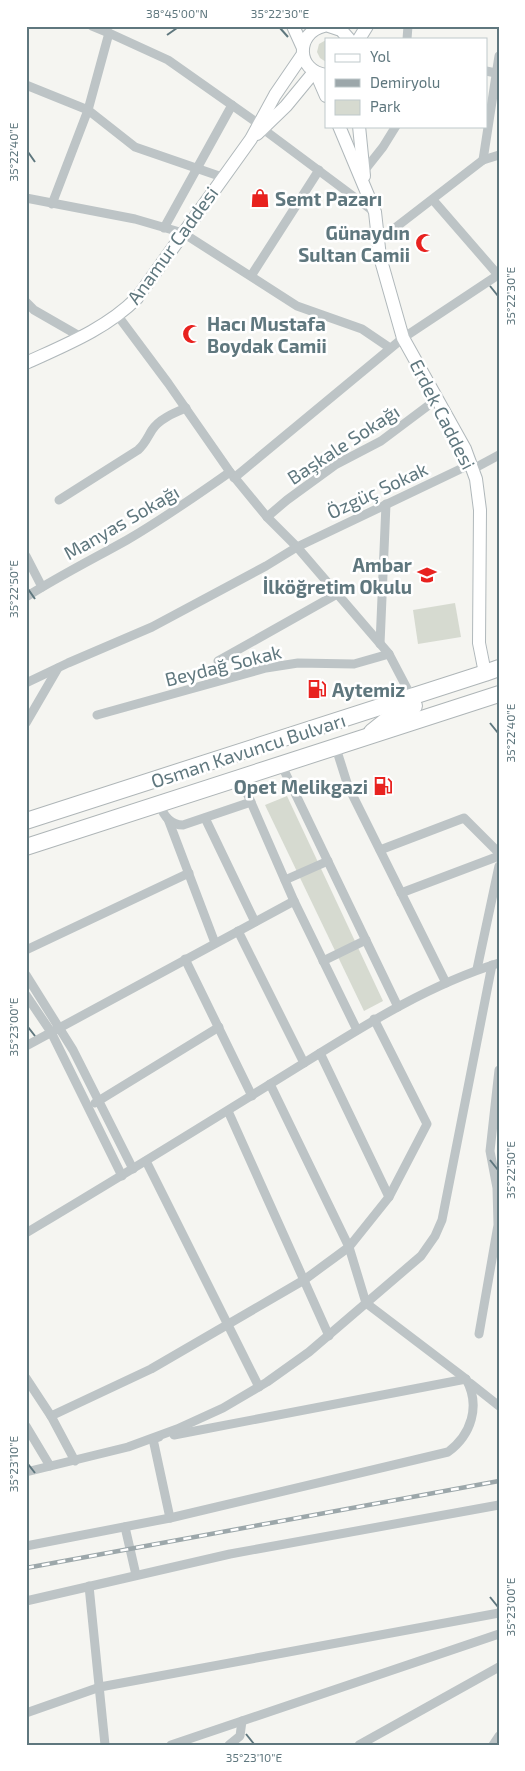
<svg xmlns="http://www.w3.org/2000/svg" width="525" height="1771" font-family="'Exo 2',sans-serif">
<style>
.green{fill:#d6dad0}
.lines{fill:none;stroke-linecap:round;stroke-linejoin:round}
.secondary-casing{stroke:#b0b8bb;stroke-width:14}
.highway-casing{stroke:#aeb5b7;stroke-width:18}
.street{stroke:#bdc4c6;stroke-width:9}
.secondary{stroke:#fff;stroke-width:12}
.highway{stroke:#fff;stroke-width:16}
.rail-casing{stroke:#9ca7aa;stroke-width:4.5}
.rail{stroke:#fff;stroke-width:2.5;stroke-dasharray:8;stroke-linecap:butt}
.ticks{fill:none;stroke:#5f777e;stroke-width:2}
.labels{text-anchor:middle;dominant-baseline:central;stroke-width:5;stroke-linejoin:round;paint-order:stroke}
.poi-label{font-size:19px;font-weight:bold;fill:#5f777e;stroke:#fff;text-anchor:start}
.street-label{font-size:19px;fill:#5f777e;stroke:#fff}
.neatline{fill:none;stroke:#5f777e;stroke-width:2}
.ticks-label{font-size:12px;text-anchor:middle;fill:#5f777e}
</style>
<rect width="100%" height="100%" fill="#f5f5f1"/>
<g class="green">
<path d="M326,40v22l-6,-4 -3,-6 2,-8z"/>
<path d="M455,603l6,34 -43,7 -5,-34z"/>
<path d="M287,796l96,205 -19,10 -99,-206z"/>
</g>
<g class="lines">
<g class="secondary-casing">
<g id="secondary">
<path d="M293,26l10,22"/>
<path d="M324,26c-29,7 -28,45 2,49"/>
<path d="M329,26l12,4 8,9"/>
<path d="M359,39l8,-13"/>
<path d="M316,73l10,23"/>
<path d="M339,126l36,86 5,45 23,81 62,111 11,30 4,31 -1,133 6,30"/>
<path d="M359,126l5,50"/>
<path d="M257,134l29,-28 28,-34"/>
<path d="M26,363c39,-18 80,-34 111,-65l114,-159 24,-44 28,-41"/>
</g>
</g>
<g class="highway-casing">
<g id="highway">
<path d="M372,732l25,-20 17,-6"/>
<path d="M26,821l459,-148 14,-5"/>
<path d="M26,847l473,-153"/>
</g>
</g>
<g class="street">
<path d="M92,26l17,7 59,27 91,64"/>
<path d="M407,39l1,-13"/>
<path d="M486,71l10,2"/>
<path d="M26,85l62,25 47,37 87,30"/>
<path d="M263,129l110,82"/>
<path d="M483,160l16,-104"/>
<path d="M364,171l19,-24 13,-21"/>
<path d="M26,198l109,21 48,14 114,73 65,23 28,19"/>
<path d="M433,200l66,76"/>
<path d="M52,204l36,-94 21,-77"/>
<path d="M164,228l68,-123"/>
<path d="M378,241l105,-81 16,-5"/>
<path d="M251,276l68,-106"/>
<path d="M26,302l8,8 47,27"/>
<path d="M118,316l50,67 62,89 37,45 30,30 92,107 22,42"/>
<path d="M473,469l26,-14"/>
<path d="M234,478l169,-140 95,-63"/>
<path d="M59,500l79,-50c7,-6 9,-12 14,-20 7,-11 22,-17 34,-22"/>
<path d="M267,517l20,-17 48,-35 46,-24 56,-42"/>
<path d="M26,556l16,31"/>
<path d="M26,597c33,-21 67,-38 101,-57 36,-21 69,-44 103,-68"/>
<path d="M380,644l6,-140"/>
<path d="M218,661l119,-67"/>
<path d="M26,683l42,-20 84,-36 114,-61 31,-19 174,-83"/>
<path d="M97,715l169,-47 32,-5 56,1 35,-10"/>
<path d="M26,723l32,-55"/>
<path d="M336,748l12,38 98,197"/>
<path d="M281,764l117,243"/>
<path d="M240,777l54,124 63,129"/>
<path d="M159,803c4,12 11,22 24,22l68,-23"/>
<path d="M205,818l50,104"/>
<path d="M168,819l47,124"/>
<path d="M380,850l84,-32 35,35"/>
<path d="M285,880l43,-19"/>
<path d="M401,893l98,-37"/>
<path d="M238,931l66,132"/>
<path d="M26,950l163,-77"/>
<path d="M185,959l67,137"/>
<path d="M323,961l43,-21"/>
<path d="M477,969l22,-103"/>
<path d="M26,975l47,75 60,119"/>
<path d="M26,995l25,37 71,144"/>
<path d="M26,1046l268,-145"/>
<path d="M320,1053l69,144"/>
<path d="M95,1103l124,-76"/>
<path d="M228,1111l101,225"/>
<path d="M146,1161l113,226"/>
<path d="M26,1233c84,-50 167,-101 249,-152 72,-44 143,-93 224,-118"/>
<path d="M479,1334l19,-109 -1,-37 -7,-37 9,-81"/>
<path d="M26,1378l25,38 24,45"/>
<path d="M470,1383l29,23"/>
<path d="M51,1416l100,-47 153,-89 45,-33 40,-50 38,-73 -53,-105"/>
<path d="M26,1426l24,40"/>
<path d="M174,1435l292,-56"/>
<path d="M159,1437l-6,2 17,79"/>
<path d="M26,1472l102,-25 49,-18 46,-21 44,-26 42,-30 112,-96 14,-20 7,-16 50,-255"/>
<path d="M125,1527l11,48"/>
<path d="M26,1546l144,-28 278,-66c23,-17 33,-46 18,-73l-100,-76 -17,-56 -79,-163"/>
<path d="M89,1586l16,159"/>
<path d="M26,1601l204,-47 269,-49"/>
<path d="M26,1713l74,-26 399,-74"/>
<path d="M171,1745l328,-111"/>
<path d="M229,1745l11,-9 2,-15"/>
<path d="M359,1745l140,-78"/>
<path d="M493,1745l6,-9"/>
</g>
<use href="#secondary" class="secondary"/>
<use href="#highway" class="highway"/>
<g class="rail-casing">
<path id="rail" d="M26,1568l473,-87"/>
</g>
<use href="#rail" class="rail"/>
</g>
<path class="ticks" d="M280,28l8,9M167,35l10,-7M28,152l7,10M490,286l8,10M28,589l7,10M490,723l8,10M28,1027l7,9M490,1160l8,10M28,1464l7,9M490,1597l8,10M246,1734l8,10"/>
<defs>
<g id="shop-bare" transform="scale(1.5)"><path d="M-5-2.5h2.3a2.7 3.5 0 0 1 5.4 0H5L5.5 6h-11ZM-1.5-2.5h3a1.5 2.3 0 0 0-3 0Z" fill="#e8221f" stroke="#fff" stroke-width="2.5" paint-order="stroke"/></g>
<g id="mosque-bare" transform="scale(1.5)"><path d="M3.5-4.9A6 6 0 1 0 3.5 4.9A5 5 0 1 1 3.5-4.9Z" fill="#e8221f" stroke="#fff" stroke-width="2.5" paint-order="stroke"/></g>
<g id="school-bare" transform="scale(1.5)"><path d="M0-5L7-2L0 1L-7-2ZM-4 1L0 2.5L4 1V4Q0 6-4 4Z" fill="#e8221f" stroke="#fff" stroke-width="2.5" paint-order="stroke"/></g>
<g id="fuel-bare" transform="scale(1.5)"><path d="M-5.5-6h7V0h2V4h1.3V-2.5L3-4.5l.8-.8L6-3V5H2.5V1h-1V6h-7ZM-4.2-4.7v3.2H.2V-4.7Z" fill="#e8221f" stroke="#fff" stroke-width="2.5" paint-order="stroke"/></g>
</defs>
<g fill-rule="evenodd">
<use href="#shop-bare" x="260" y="198"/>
<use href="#mosque-bare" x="425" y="243"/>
<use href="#mosque-bare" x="192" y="334"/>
<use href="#school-bare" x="427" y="575"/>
<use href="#fuel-bare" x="317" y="689"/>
<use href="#fuel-bare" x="383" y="786"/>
</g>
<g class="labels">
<g class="poi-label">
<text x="275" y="198">Semt Pazarı</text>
<text x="410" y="232" text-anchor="end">Günaydın<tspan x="410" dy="22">Sultan Camii</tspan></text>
<text x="207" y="323">Hacı Mustafa<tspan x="207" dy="22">Boydak Camii</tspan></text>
<text x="412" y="564" text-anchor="end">Ambar<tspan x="412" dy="22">İlköğretim Okulu</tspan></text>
<text x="332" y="689">Aytemiz</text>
<text x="368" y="786" text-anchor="end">Opet Melikgazi</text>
</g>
<g class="street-label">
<text transform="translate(172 245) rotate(-54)">Anamur Caddesi</text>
<text transform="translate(443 414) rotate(63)">Erdek Caddesi</text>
<text transform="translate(343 444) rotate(-33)">Başkale Sokağı</text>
<text transform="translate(377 490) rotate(-25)">Özgüç Sokak</text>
<text transform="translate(121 522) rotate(-30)">Manyas Sokağı</text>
<text transform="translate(223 665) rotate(-14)">Beydağ Sokak</text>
<text transform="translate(248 750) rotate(-18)">Osman Kavuncu Bulvarı</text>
</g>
</g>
<rect width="525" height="1771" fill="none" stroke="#ffffff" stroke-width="55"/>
<rect x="325" y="38" width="162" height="90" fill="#ffffff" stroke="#bfc9cb"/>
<rect x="335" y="54" width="25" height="8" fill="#ffffff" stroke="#bfc9cb"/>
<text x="370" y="62" font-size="15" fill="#5f777e">Yol</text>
<rect x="335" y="79" width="25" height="8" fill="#9ca7aa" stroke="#bfc9cb"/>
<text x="370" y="88" font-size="15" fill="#5f777e">Demiryolu</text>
<rect x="335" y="100" width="25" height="15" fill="#d6dad0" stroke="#bfc9cb"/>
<text x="370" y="112" font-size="15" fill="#5f777e">Park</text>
<rect x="28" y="28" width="470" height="1716" class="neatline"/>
<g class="ticks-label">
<text x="177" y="18">38°45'00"N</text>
<text x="280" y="18">35°22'30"E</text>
<text transform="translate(14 152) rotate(-90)" y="4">35°22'40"E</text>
<text transform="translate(511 296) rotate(-90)" y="4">35°22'30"E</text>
<text transform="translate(14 589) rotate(-90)" y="4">35°22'50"E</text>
<text transform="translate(511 733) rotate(-90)" y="4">35°22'40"E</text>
<text transform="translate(14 1027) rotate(-90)" y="4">35°23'00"E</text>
<text transform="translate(511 1170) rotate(-90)" y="4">35°22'50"E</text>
<text transform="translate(14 1464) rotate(-90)" y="4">35°23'10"E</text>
<text transform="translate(511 1607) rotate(-90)" y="4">35°23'00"E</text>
<text x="254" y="1762">35°23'10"E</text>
</g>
</svg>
